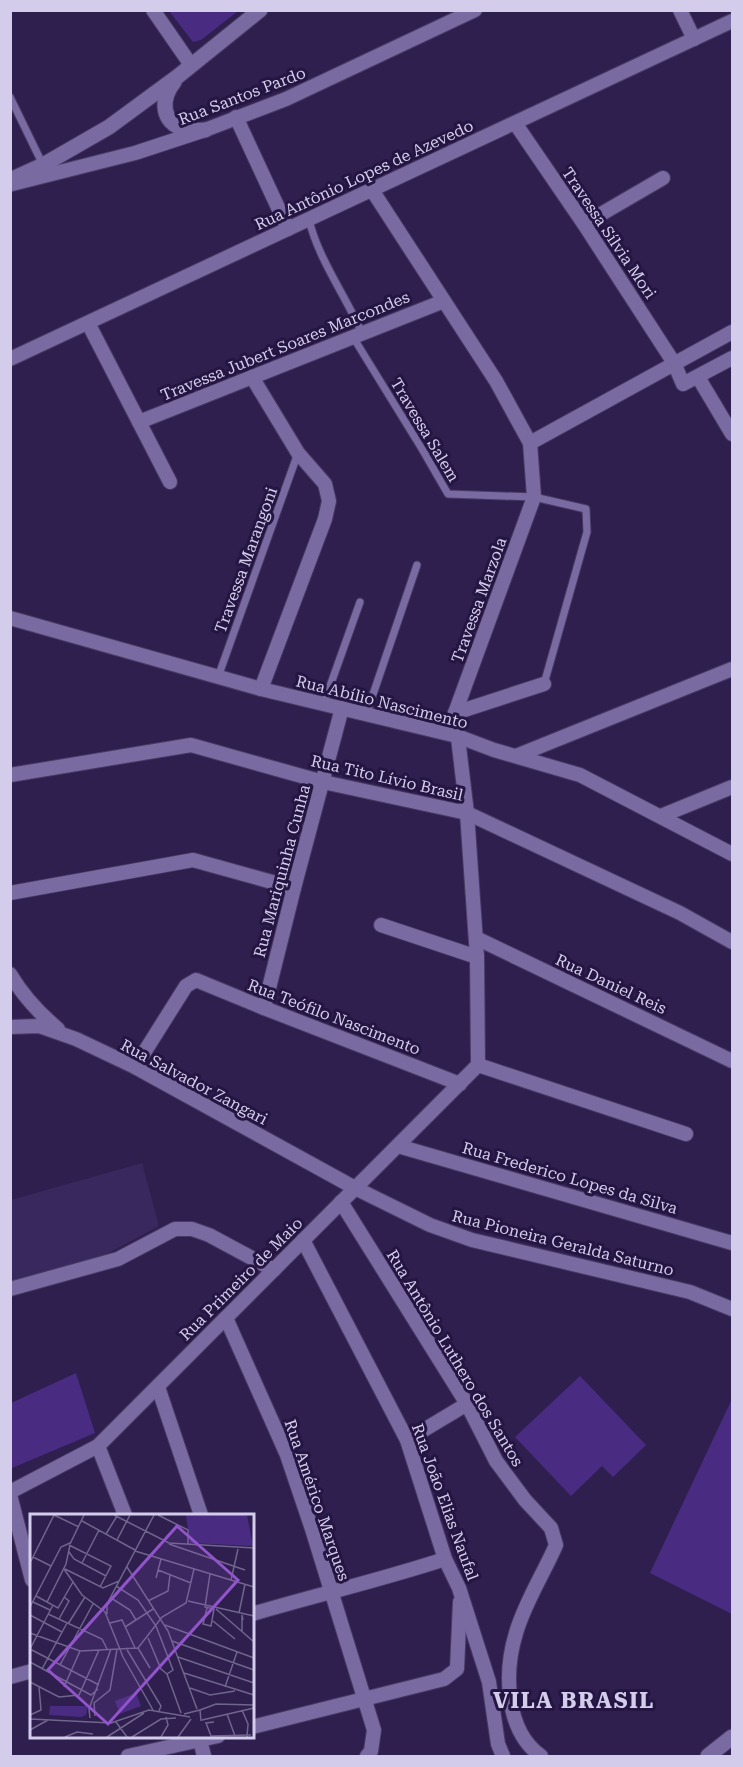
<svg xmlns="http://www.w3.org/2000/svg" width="743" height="1767" font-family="'Roboto Serif',serif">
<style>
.built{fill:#39285e}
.green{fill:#4a2b82}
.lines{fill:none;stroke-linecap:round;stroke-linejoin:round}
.service-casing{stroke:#483a63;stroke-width:9}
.minor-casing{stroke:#483a63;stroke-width:16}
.tertiary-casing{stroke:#483a63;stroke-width:17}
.service{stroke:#796ba1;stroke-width:7}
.minor{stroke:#796ba1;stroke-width:14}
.tertiary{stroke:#796ba1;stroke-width:15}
.labels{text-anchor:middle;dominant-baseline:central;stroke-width:6;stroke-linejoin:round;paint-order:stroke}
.street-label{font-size:16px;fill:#d3cdeb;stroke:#251543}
.district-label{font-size:22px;font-weight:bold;letter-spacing:1.5px;fill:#d3cdeb;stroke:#251543}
.inset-road{fill:none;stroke:#70658d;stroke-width:1.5}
.view{fill:#9154ca;fill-opacity:0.15;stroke:#9154ca;stroke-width:3}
.inset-edge{fill:none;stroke:#d3cdeb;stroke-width:3}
</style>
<rect width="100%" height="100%" fill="#2e1f4f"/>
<path class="built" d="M142,1163l17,63 -58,31 -90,26v-83z"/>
<g class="green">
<path d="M169,11h69l-37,29 -8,2z"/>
<path d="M76,1373l19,60 -83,35 -1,-65z"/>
<path d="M580,1376l66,69 -33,32 -11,-11 -31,30 -56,-59z"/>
<path d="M732,1399v215l-82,-41z"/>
</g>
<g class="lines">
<g class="service-casing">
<g id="service">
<path d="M10,97l33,68"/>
<path d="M309,220c10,40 36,75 53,113"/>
<path d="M353,337l69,112 26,45 86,3 52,12 1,23 -43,152"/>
<path d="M218,677l80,-224"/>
<path d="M324,703l36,-101"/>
<path d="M366,715l51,-150"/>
</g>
</g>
<g class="minor-casing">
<g id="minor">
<path d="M153,10l38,55"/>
<path d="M680,10l14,29"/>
<path d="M236,117l52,112"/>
<path d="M515,123l69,101 90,139 9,21 49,-26"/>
<path d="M12,184l123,-31 70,-23 81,-31 189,-89"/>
<path d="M372,190l124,191 34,62 4,54 -79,216 12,100 10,144 1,108"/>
<path d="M584,224l79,-46"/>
<path d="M88,323l82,159"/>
<path d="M10,359l722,-338"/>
<path d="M252,377l46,76 27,31 4,17 -4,18 -64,170"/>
<path d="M698,377l34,57"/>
<path d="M139,422l305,-121"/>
<path d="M530,443l202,-111"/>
<path d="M10,618l251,71 196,47 37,14 86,25 152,79"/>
<path d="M455,713l89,-29"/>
<path d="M516,756l216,-87"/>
<path d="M10,775l181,-30 132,37 144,31 213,100 52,29"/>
<path d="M661,816l71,-29"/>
<path d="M10,893l183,-33 101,28"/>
<path d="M381,925l96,32"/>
<path d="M476,938l256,123"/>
<path d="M10,974c13,22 29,39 48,55"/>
<path d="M264,1008l30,-120 48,-180"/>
<path d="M10,1027l29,-1 37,13 59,28 220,121 75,37 42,15 218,52 42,17"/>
<path d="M478,1065l208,69"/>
<path d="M135,1067l51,-81 10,-6 68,28 196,76"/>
<path d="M398,1146l334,97"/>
<path d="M341,1202l126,202 29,57 29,39 26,28 5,17c-13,30 -31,57 -40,88 -12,39 -11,98 25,123"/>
<path d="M303,1240l104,200 38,119 14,29 30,94 9,62 5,12"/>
<path d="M10,1289l108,-30 57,-30h17l17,6 65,35"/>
<path d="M226,1318l61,137 25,74 62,201 -3,21 -4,5"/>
<path d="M158,1387l43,128"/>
<path d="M407,1440l60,-36"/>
<path d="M98,1446l27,69"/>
<path d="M10,1492l88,-46 380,-381"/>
<path d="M10,1495l22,85"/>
<path d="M252,1614c64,-19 129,-34 193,-55"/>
<path d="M10,1677l22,-6"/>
<path d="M252,1727l192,-48 13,-10 3,-67"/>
<path d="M199,1736l5,20"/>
<path d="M128,1756l90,-20"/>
</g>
</g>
<g class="tertiary-casing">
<g id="tertiary">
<path d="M174,82c-13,16 -14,41 11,47 6,2 13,1 20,1"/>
<path d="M10,180l33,-15 66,-38 68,-50 83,-67"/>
<path d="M708,1756l24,-19"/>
</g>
</g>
<use href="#service" class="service"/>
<use href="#minor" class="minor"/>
<use href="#tertiary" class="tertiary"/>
</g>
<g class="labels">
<g class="street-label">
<text transform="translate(242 96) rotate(-21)">Rua Santos Pardo</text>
<text transform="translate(364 175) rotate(-25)">Rua Antônio Lopes de Azevedo</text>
<text transform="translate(609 233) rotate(56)">Travessa Sílvia Mori</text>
<text transform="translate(285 346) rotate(-22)">Travessa Jubert Soares Marcondes</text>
<text transform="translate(425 430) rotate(59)">Travessa Salem</text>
<text transform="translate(246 560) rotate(-70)">Travessa Marangoni</text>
<text transform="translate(479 600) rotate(-70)">Travessa Marzola</text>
<text transform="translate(382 702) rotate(14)">Rua Abílio Nascimento</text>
<text transform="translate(387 778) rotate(13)">Rua Tito Lívio Brasil</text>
<text transform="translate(282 871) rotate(-75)">Rua Mariquinha Cunha</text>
<text transform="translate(611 984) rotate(25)">Rua Daniel Reis</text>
<text transform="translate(334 1017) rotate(21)">Rua Teófilo Nascimento</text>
<text transform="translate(194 1082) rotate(28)">Rua Salvador Zangari</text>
<text transform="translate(570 1178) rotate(16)">Rua Frederico Lopes da Silva</text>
<text transform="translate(563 1243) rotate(14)">Rua Pioneira Geralda Saturno</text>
<text transform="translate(241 1279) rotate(-45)">Rua Primeiro de Maio</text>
<text transform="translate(455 1358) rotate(59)">Rua Antônio Luthero dos Santos</text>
<text transform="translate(317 1500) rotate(71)">Rua Américo Marques</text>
<text transform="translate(445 1502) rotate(70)">Rua João Elias Naufal</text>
</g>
<g class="district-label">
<text x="574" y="1700">VILA BRASIL</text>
</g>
</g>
<g transform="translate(30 1514)">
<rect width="224" height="224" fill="#2e1f4f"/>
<path d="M156,1h61l6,31 -63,-3zM106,179l5,13 -21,8 -5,-13zM20,192h38l-2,9 -5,2 -32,-2z" fill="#4a2b82"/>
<path class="inset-road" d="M24,1l25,12M84,1l55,28 85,5M128,1l30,15v15M52,7l53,29M76,20l11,-18M87,26l13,-25M40,30l14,-29M139,30l76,26M39,31l42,21 -11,21M105,37l119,36M39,38l5,7 32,17M3,43l18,9M0,49l24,-48M52,49l17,-33M97,53l41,64 29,78M34,55l18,26 23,17 18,45 30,53M35,55l38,19 16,-7M128,56l33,13M126,64l5,-19M201,66l7,-31M86,72l22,14 18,26 17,44 -6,4 14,39M6,82l22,12 15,-26M81,84l19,12 6,10M118,87l20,-10 2,-16M158,87l66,15M3,88l17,8M17,88l19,-38 4,-19M0,93l31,-60 9,-4M177,94l-4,16 8,2 3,-17 -9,-2 5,-33M186,95l38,33M209,99l6,-29M18,100l54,25 5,10M77,100v-10l47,-89M0,101l32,17M29,105l10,-18 -5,-4M183,107l22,18M80,109l12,-3 13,28M38,110l17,-27M135,111l89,33M95,113l28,-18M212,117v-16l1,5M0,119l50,18 58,-3M118,124l13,31 6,5M142,127l82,29M96,134l35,58 -2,5M108,134l24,-31 24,-14 8,-34M108,134l12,20M0,135l69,36M0,135l23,-44M148,143l76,26M0,148l61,33 7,-6M30,151l33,-61M12,155l25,-46M154,159l70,22M0,168l29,15 20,-2 20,-45M34,173l16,-36M195,173l12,-35M160,174l20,7 25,-4M170,196l16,-6 38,1M212,196l6,14 -1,13M154,200l16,-4 1,11M197,200l8,22M0,201l11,-5 -2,-23M65,202l-1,-13 16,-13 7,-41M60,204l-1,-9 22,-60M0,205l81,4 38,-13 41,7M172,206l52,-12M86,208l11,15M184,208l-8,1 5,13 40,-1M0,216l18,-10M35,223l12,-5 16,2M77,223l37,-24M102,223l29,-18 15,-1M131,223l7,-12 -2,-8M148,223l13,-18"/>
<path class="view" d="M147,12l61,54 -130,144 -60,-54z"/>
<rect width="224" height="224" class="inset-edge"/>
</g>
<rect width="743" height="1767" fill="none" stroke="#d3cdeb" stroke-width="24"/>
</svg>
